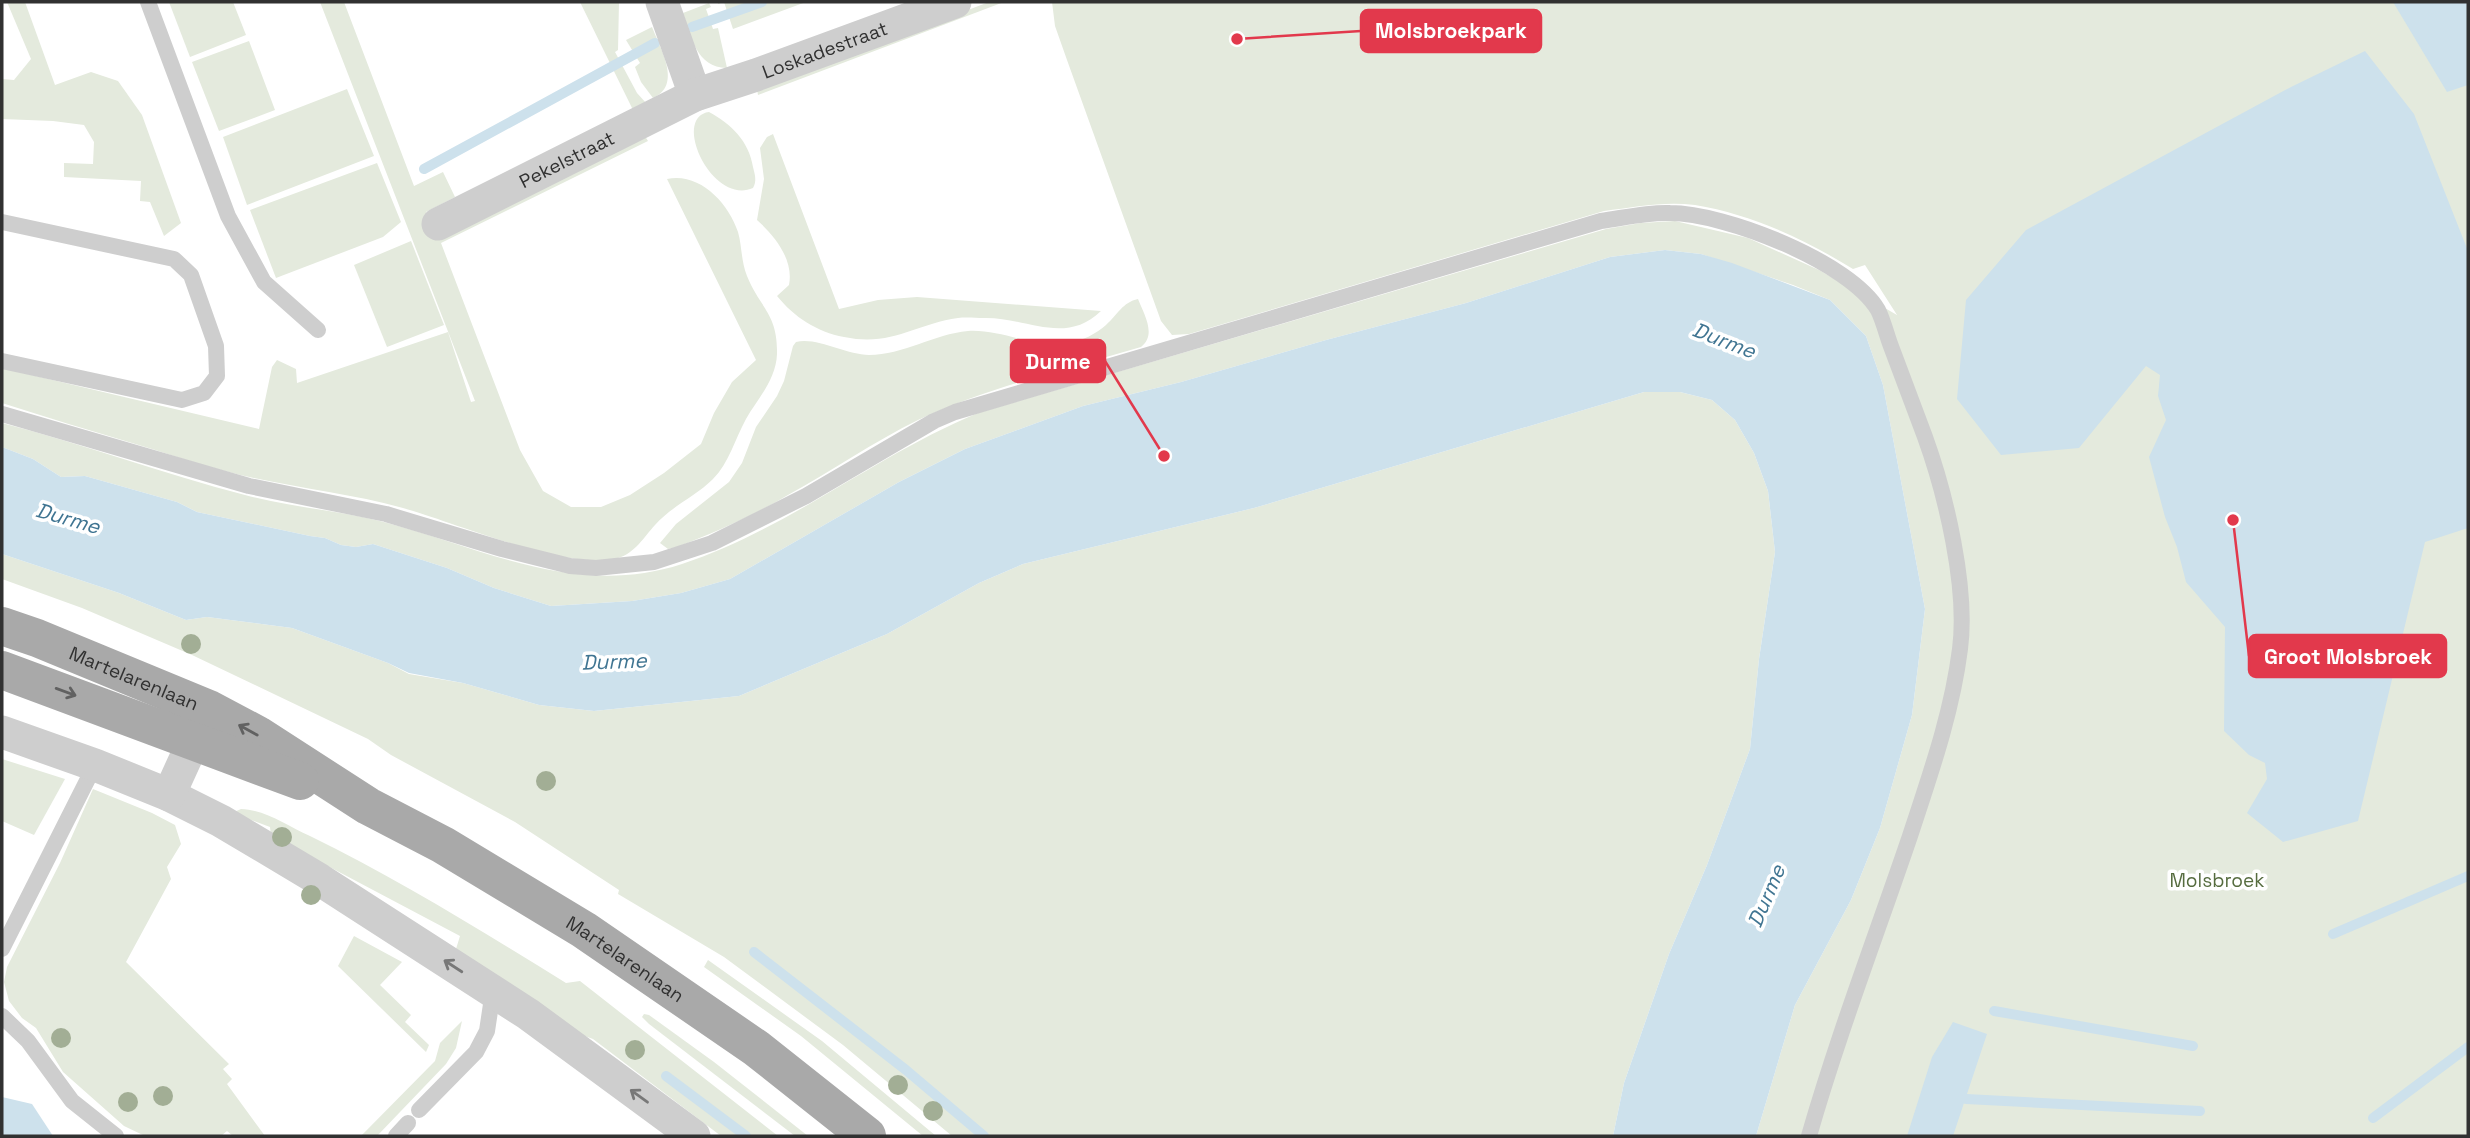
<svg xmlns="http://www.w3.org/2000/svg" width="2470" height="1138" font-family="'Space Grotesk',sans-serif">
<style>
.green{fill:#e4eadd}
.water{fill:#cde1ec}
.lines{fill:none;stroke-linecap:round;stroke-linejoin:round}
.stream{stroke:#cde1ec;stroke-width:10}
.service{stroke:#cecece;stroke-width:16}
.minor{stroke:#cecece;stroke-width:33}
.primary{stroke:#a9a9a9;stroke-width:38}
.tree{fill:#a2ae95}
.oneway{stroke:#616161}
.oneway2{stroke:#787878}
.labels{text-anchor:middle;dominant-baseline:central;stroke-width:7;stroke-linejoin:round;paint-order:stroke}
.street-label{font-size:19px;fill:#313131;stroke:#fff}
.park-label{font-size:19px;fill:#566c3f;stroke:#fff}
.water-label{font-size:21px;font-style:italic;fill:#407592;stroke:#fff}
.leader{fill:none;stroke:#e2394c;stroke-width:2.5}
.callout-dot{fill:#e2394c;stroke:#fff;stroke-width:2.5}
.callout{fill:#e2394c;stroke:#e2394c;stroke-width:2.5}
.callout-label{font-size:21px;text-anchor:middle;font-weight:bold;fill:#fff}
</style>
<rect width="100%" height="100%" fill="#fff"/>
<g class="green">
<path d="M7,2h18l30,83 36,-13 27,9 24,34 39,108 -17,13 -14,-34 -10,-1 1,-20 -77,-4v-14l29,1 1,-22 -10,-17 -31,-4 -51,-2v-40l12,1 17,-21z"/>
<path d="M169,2h64l13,33 -56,22z"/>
<path d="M320,2h24l70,184 29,-14 12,25 -29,15 11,27 208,-103 3,5 -207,102 79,207 23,41 28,16h30l29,-12 34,-22 37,-29 13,-31 18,-31 24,-22 -89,-181c32,-7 61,23 71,53 4,14 3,29 9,44 13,32 31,38 30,78 -1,26 -19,44 -31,65 -11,20 -17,44 -33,60 -17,17 -41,27 -58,46 -11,12 -20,28 -37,33 -49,14 -164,-36 -215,-50 -58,-16 -120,-21 -178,-37 -31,-8 -62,-19 -93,-28 -43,-13 -87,-26 -130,-40v-35l257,61 13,-62 5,-7 19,9 1,14 151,-51 23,70 4,-1z"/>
<path d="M580,2h39l-1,48 -3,2 22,41 9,10 -13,7z"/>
<path d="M718,2h88l-73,27 -9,-27 -6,2z"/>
<path d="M989,2h15l-246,93 -1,-5z"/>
<path d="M1052,2h1416v1134h-712l39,-131 56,-105 29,-72 32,-113 13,-106 -42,-224 -17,-49 -36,-36 -37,-15 -92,-31 -36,-4 -55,7 -144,46 -140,37 -145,42 -98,24 -118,43 -66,33 -169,97 -49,14 -49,8 -81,5 -57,-18 -47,-20 -74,-24 -17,3 -15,-2 -16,-7 -15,-2 -113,-24 -20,-10 -92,-26 -24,1 -28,-18 -31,-12v-24c82,21 161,51 243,72 44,12 90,15 135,26 101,26 195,78 302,43 106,-35 194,-109 296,-151l628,-184 35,-6 34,-2 73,17 71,32 78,45 -32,-50 -12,4c-47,-29 -102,-55 -158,-64 -30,-4 -61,2 -91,6l-415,123 -17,1 -11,-14 -94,-261 -12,-34z"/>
<path d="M709,3l2,4 -5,2 7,20 5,-1 9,40c-31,-1 -35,-30 -44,-55z"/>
<path d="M652,27c8,21 31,58 1,71l-12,-16 -6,-15 5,-4 -14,-23z"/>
<path d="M249,41l26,69 -56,21 -27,-69z"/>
<path d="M347,89l27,67 -127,49 -24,-68z"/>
<path d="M709,112c22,12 40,29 44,55 2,8 4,14 0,21 -41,18 -82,-71 -44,-76z"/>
<path d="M773,134l66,175 39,-9 39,-3 184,14c-36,35 -75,6 -117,7 -8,0 -18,-1 -26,0 -43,6 -66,29 -114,19 -27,-5 -50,-20 -67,-41l12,-11c5,-25 -14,-49 -32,-65l7,-41 -4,-31 7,-11z"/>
<path d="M377,163l24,59 -18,15 -107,41 -26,-68z"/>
<path d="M411,241l33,84 -57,22 -33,-82z"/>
<path d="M1138,299c6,15 19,36 3,48 -75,22 -152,40 -223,73 -45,22 -86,51 -130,75 -35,21 -73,37 -111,52l-9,2 -8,-6 16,-19 53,-42 13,-19 14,-36 21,-31 7,-15 9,-35 3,-4c22,-5 50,13 73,13 34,0 65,-21 99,-24 34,-2 67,18 100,12 14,-2 28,-9 38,-18 11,-10 17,-23 32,-26z"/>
<path d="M1644,392h36l32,8 23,20 19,33 14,38 7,61 -16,107 -9,90 -43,116 -38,89 -45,129 -11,53h-661l-109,-91 -119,-88 -106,-63 1,-4 -104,-68 -124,-67 -23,-16 -176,-84 -110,-47 -80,-29v-25l117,39 67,27 21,-3 85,11 96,35 21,11 54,9 76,22 55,6 145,-15 148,-62 92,-51 44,-19 231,-56z"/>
<path d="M2,759l63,20 -31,56 -32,-14z"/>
<path d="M93,789l59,24 23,12 6,19 -14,23 4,12 -45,83 103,102 -6,5 9,10 -5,5 38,52h-32l-6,-5 -6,5h-76l-21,-10 -61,-54 -27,-44 -14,-10 -13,-17 -5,-19 3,-15 53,-104z"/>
<path d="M241,809c25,1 46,17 69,27 88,43 172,95 256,147l14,-2 198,155h-57l-128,-97 -25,-9 -112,-81 4,-13 -189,-100 -1,-9 -38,-14z"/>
<path d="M354,936l48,26 -22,23 31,30 -6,7 24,23 -3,7 -88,-86z"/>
<path d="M708,960l114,81 114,95h-13l-122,-100 -97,-69z"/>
<path d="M644,1014l5,1 65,47 94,74h-13l-146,-112 -7,-7z"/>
<path d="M462,1021l-6,27 -10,16 -69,72h-16l74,-75 5,-18z"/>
</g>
<g class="water">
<path d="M2393,2h75v83l-21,7z"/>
<path d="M2365,51l49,63 54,137v277l-43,14 -67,279 -75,21 -36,-29 20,-34 -2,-16 -16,-8 -25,-24 1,-104 -39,-45 -9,-35 -12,-30 -16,-60 17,-37 -8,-24 2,-21 -14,-9 -67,82 -78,7 -44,-56 9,-99 60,-70 265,-143z"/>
<path d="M1665,250l36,4 31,9 98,37 36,36 17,49 42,224 -13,106 -32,113 -29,72 -56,105 -39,131h-143l11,-53 45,-129 38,-89 43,-116 9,-90 16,-107 -7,-61 -14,-38 -19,-33 -23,-20 -32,-8h-36l-390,116 -231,56 -44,19 -92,51 -148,62 -145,15 -55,-6 -76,-22 -54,-10 -21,-10 -96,-35 -85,-11 -21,3 -67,-27 -117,-39v-107l31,12 28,18 24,-1 92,26 20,10 113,24 15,2 16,7 15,2 17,-3 74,24 47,20 57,18 81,-5 49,-8 49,-14 169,-97 66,-33 118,-43 98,-24 145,-42 140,-37 144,-46z"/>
<path d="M1953,1022l34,12 -34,102h-46l25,-79z"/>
<path d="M2,1097l30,7 21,32h-51z"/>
</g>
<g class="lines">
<g class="stream">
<path d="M692,27l70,-25"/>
<path d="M424,169l231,-126"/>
<path d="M2333,934l135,-58"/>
<path d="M754,952l152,118 78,66"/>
<path d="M1994,1011l199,35"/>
<path d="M666,1076l80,60"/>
<path d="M1966,1099l234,12"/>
<path d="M2373,1118l95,-71"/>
</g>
<g class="service">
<path d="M148,2l80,214 36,66 54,48"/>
<path d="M2,222l172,37 17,16 25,71 1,30 -13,17 -22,7 -180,-39"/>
<path d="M2,414l247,72 137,28 116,35 68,17 26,2 58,-6 58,-19 94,-47 128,-75 21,-9 646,-191c22,-3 46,-9 69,-8 55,0 180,49 208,97 6,12 9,27 14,39 11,29 22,59 33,88 21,58 43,151 35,212 -8,64 -30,126 -50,187 -34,100 -72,199 -101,300"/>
<path d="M2,949l93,-184"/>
<path d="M2,1016l26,25 44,60 44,35"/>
<path d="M419,1110l57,-58 11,-21 6,-40"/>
<path d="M396,1136l12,-13"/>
</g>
<g class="minor">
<path d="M662,2l33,93"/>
<path id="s1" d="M438,224l257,-129 61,-20 199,-73"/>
<path d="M2,732l93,33 74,30 52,26 99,59 208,134 166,122"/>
<path d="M169,795l25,-55"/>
</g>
<g class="primary">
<path id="s2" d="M2,626l35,12 172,71 49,26 110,71 75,39 141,85 172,118 111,88"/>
<path d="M2,670l298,111"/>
</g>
</g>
<g class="tree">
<circle cx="191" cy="644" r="10"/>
<circle cx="546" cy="781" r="10"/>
<circle cx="282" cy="837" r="10"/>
<circle cx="311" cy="895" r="10"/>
<circle cx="61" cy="1038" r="10"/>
<circle cx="635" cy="1050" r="10"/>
<circle cx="898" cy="1085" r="10"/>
<circle cx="163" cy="1096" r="10"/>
<circle cx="128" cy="1102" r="10"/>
<circle cx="933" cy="1111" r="10"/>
</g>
<defs><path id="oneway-shaft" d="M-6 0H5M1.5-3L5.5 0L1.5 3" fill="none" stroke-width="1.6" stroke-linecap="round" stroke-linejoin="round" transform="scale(1.75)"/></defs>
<g class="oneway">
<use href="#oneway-shaft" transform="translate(66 692) rotate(20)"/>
<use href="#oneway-shaft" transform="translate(248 730) rotate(-151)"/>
</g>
<g class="oneway2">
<use href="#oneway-shaft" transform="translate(453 966) rotate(-147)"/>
<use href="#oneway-shaft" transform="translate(639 1096) rotate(-144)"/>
</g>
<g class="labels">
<g class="street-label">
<text stroke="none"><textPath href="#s1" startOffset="425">Loskadestraat</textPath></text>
<text stroke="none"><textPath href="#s1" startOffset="144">Pekelstraat</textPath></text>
<text stroke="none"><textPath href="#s2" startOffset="142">Martelarenlaan</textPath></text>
<text stroke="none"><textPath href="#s2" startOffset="709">Martelarenlaan</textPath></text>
</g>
<g class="park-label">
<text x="2217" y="880">Molsbroek</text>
</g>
<g class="water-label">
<text transform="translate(1724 340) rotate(21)">Durme</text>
<text transform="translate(68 518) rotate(16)">Durme</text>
<text transform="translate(614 661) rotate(-2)">Durme</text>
<text transform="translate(1766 896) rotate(-67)">Durme</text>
</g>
</g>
<path class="leader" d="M1237 39L1361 31M1164 456L1105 361M2233 520L2249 656"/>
<g class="callout-dot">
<circle cx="1237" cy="39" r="7"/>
<circle cx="1164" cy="456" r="7"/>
<circle cx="2233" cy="520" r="7"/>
</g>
<g class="callout">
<rect x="1361" y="10" width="180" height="42" rx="7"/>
<rect x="1011" y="340" width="94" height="42" rx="7"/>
<rect x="2249" y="635" width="197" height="42" rx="7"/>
</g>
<g class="callout-label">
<text x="1451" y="38">Molsbroekpark</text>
<text x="1058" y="369">Durme</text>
<text x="2348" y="664">Groot Molsbroek</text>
</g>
<rect width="2470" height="1138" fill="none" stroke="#313131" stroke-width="7"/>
</svg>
